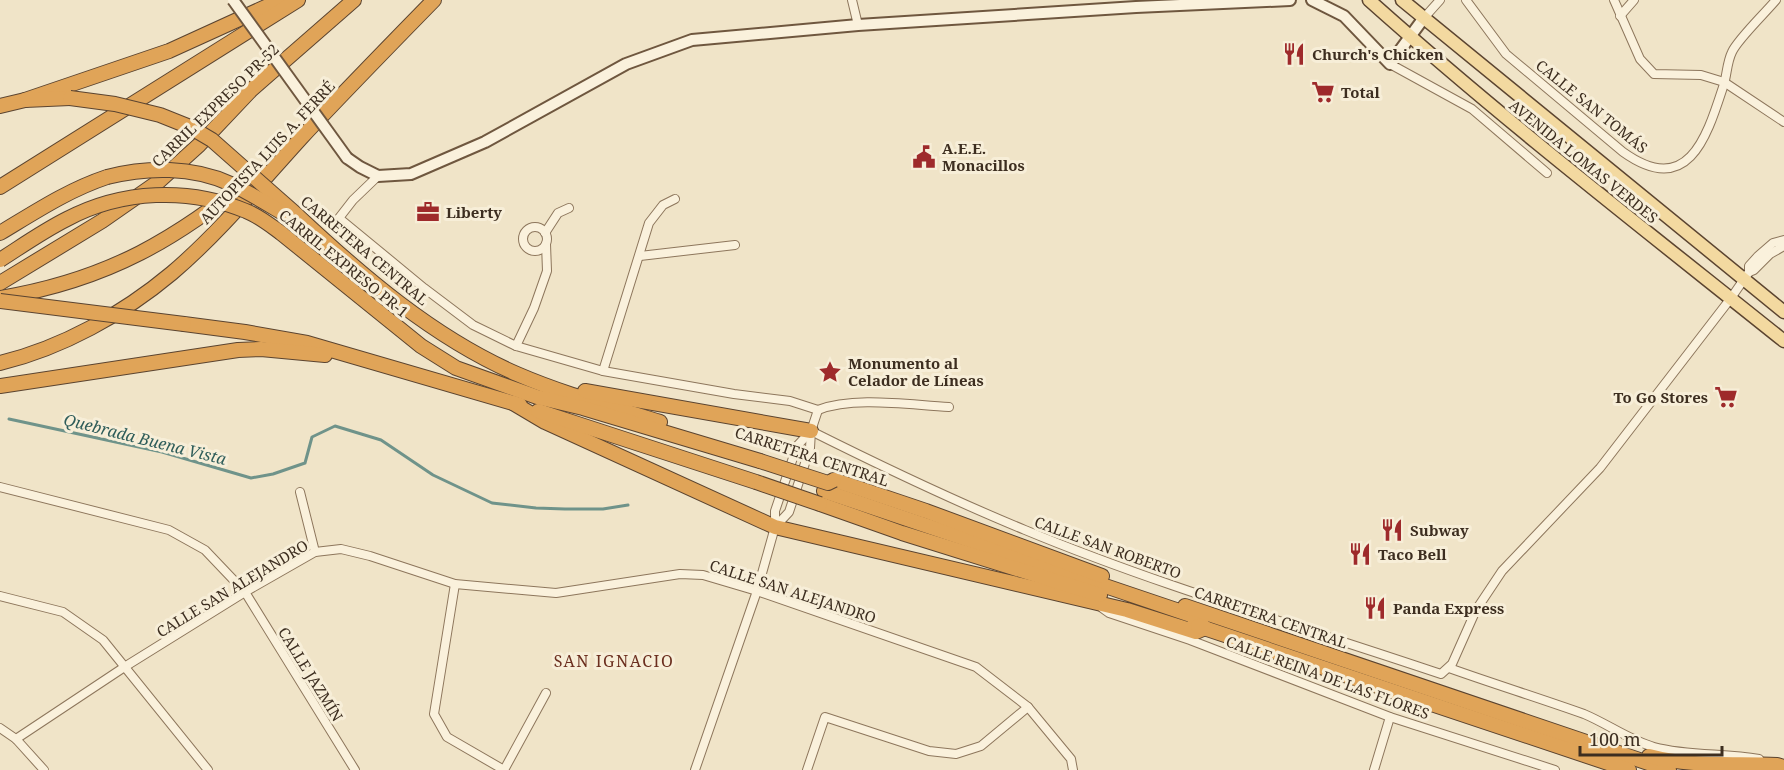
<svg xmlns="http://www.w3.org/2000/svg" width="1784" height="770" font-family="'Noto Serif',serif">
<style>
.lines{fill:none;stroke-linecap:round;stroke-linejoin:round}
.stream{stroke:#6f938a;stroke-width:3}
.street-casing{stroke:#8d765c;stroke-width:10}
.secondary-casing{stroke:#6f573f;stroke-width:14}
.primary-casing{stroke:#5b4430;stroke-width:15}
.highway-casing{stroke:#5b4430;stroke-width:16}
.street{stroke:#faf1dc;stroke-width:8}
.secondary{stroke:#faf1dc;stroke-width:10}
.primary{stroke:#f3d9a0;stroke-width:12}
.highway{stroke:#e0a458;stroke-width:14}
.secondary-bridge-casing{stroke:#6f573f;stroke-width:14;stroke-linecap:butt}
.highway-bridge-casing{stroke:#5b4430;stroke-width:16;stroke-linecap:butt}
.secondary-bridge{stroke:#faf1dc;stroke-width:10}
.highway-bridge{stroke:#e0a458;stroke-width:14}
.labels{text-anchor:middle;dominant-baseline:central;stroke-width:6;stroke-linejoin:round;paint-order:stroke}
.poi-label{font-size:15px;font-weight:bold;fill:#3d2e20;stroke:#f7eed8;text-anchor:start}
.street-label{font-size:15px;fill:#3d2e20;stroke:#f7eed8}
.water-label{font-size:16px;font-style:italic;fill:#2f5d5a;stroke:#f7eed8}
.neighbourhood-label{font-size:16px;letter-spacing:1.5px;fill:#6b2e1e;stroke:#f7eed8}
</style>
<rect width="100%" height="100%" fill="#f0e4c8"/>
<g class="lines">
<path class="stream" d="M9,419l153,33 89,26 22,-4 32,-11 7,-26 23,-11 46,14 52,35 59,28 44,5 29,1h38l25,-4"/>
<g class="street-casing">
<g id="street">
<path d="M852,0l6,25"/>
<path d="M1466,0l40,54 117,98c66,47 84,-16 101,-68 3,-10 3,-22 8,-32 5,-12 34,-40 44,-52"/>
<path d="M1614,0l26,59 14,15 47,1 23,7 60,40"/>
<path d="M1620,16l14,-16"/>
<path d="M1423,19l17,-19"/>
<path d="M1390,64l82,45 75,64"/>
<path d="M378,176l-25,24 -14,18 85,70 49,37 43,21 87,25 131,23 56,7 28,9"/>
<circle cx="535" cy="239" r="12"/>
<path d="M545,233l13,-20 11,-5"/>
<path d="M640,256l95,-11"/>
<path d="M1749,272l5,-2 16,-16 14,-8"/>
<path d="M516,346l18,-38 13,-37 -1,-27"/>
<path d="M603,371l46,-148 14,-18 12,-6"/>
<path d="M818,410c36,-14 91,-5 131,-3"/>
<path d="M811,431c70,35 141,69 214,99 135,56 277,97 416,144l11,-10 24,-54 26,-39 98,-103 131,-170 18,-26v-6l9,-10 15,-13 11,-3"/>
<path d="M0,487l169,43 36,20 40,42 110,178"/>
<path d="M300,492l15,60"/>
<path d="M775,527l14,-15 21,-64 1,-17 7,-21"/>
<path d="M455,584l-21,130 13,23 57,33"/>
<path d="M0,596l63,16 40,28 105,130"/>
<path d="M1102,608l7,5 81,27 200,77 165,53"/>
<path d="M1449,668c45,16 90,30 135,46 24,10 45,26 70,33 34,9 70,6 105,12"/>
<path d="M0,728l16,11 28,31"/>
<path d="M16,739l110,-73 119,-74 70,-40 26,-3 29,7 85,28 101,9 124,-19 23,1 54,16 219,76 52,40 43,52 2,11"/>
<path d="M504,770l42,-77"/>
<path d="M695,770l62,-179 18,-64v-16l22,-65 14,-15"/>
<path d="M807,770l18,-53 104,34 27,3 25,-8 47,-39"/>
<path d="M1374,770l16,-53"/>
</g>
</g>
<g class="secondary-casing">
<g id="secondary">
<path d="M1312,0l32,16 46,48 33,-45"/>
<path d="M347,158l13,9 18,9 33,-2 74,-32 141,-78 66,-24 166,-15 278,-18 154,-7"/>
</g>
</g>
<g class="primary-casing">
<g id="primary">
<path d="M1369,0c133,119 275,229 415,341"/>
<path d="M1402,0l382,312"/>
</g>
</g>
<g class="highway-casing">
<g id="highway">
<path d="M25,100l144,-49 112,-51"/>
<path d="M0,106l25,-6 45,-2"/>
<path d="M0,187l298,-187"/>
<path d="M297,215c65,61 137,123 220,159 46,20 95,33 143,48"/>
<path d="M0,233c35,-21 68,-43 107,-56"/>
<path d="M281,233l140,113 35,22 81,29 46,11 177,53"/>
<path d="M0,283l102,-62 56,-39 41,-37 52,-55 103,-90"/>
<path d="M0,298c108,-18 178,-59 261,-128"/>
<path d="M184,324l61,8 62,11 213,62"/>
<path d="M0,363c62,-15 123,-49 172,-90 47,-40 88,-90 129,-135 44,-47 88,-92 133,-138"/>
<path d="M0,386l238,-36 23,-1 64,6"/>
<path d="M585,391l226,40"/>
<path d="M513,403l32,19 230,105 352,83 69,22 9,-4 -14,-13 -367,-124"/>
<path d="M538,411l218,71"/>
<path d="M834,480l92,31 176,65"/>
<path d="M820,504l82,29 198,62"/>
<path d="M1185,606l484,164"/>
<path d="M1198,626l431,144"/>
<path d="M1649,756c41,11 86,7 128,9l7,2"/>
</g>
</g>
<use href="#street" class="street"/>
<use href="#secondary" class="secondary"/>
<use href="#primary" class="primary"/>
<use href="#highway" class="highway"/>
<g class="secondary-bridge-casing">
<path id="secondary-bridge" d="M233,0l114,158"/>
</g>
<g class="highway-bridge-casing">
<g id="highway-bridge">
<path d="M70,98l45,6 45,11 30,12 22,13 85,75"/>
<path d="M107,177c40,-10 85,-11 124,7 19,9 38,21 57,32"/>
<path d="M0,260c22,-14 43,-29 67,-41 55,-29 122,-32 179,-8 13,5 24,14 35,22"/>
<path d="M0,301l184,23"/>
<path d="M760,461l68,22 6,-3"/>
<path d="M756,482l64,22"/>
</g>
</g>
<use href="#secondary-bridge" class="secondary-bridge"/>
<use href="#highway-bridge" class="highway-bridge"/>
</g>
<defs>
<g id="restaurant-bare" transform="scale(1.8)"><path d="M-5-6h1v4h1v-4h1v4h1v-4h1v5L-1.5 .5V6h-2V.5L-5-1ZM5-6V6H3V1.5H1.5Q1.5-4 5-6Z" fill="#9e2a2b" stroke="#f7eed8" stroke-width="2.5" paint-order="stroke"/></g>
<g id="supermarket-bare" transform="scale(1.8)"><path d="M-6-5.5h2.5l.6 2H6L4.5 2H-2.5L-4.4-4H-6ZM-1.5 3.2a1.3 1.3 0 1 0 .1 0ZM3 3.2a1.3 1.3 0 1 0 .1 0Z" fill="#9e2a2b" stroke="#f7eed8" stroke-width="2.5" paint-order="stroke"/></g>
<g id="civic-bare" transform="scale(1.8)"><path d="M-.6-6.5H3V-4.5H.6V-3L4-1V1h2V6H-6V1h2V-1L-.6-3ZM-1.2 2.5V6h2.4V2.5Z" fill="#9e2a2b" stroke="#f7eed8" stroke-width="2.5" paint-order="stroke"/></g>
<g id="office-bare" transform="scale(1.8)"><path d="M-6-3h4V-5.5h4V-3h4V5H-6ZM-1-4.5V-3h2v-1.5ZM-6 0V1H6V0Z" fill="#9e2a2b" stroke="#f7eed8" stroke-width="2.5" paint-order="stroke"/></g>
<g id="sight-bare" transform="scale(1.8)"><path d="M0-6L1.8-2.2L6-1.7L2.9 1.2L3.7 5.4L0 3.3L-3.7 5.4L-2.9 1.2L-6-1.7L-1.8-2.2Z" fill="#9e2a2b" stroke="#f7eed8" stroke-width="2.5" paint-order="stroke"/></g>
</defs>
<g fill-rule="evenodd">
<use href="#restaurant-bare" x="1294" y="54"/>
<use href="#supermarket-bare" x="1323" y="92"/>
<use href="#civic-bare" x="924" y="157"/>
<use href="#office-bare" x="428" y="212"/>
<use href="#sight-bare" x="830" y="372"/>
<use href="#supermarket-bare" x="1726" y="397"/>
<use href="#restaurant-bare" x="1392" y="530"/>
<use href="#restaurant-bare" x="1360" y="554"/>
<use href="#restaurant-bare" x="1375" y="608"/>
</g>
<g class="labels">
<g class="poi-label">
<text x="1312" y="54">Church's Chicken</text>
<text x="1341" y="92">Total</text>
<text x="942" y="148">A.E.E.<tspan x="942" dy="17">Monacillos</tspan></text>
<text x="446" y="212">Liberty</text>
<text x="848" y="363">Monumento al<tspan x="848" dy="17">Celador de Líneas</tspan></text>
<text x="1708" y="397" text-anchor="end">To Go Stores</text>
<text x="1410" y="530">Subway</text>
<text x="1378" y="554">Taco Bell</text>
<text x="1393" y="608">Panda Express</text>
</g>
<g class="street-label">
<text transform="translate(215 105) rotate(-44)">CARRIL EXPRESO PR-52</text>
<text transform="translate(1592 106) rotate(39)">CALLE SAN TOMÁS</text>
<text transform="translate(267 152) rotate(-47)">AUTOPISTA LUIS A. FERRÉ</text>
<text transform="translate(1584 161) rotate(39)">AVENIDA LOMAS VERDES</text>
<text transform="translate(365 250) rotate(40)">CARRETERA CENTRAL</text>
<text transform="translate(344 263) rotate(39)">CARRIL EXPRESO PR-1</text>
<text transform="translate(812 456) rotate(18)">CARRETERA CENTRAL</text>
<text transform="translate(1108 547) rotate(20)">CALLE SAN ROBERTO</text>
<text transform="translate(232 588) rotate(-31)">CALLE SAN ALEJANDRO</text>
<text transform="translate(793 591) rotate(18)">CALLE SAN ALEJANDRO</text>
<text transform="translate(1271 617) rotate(19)">CARRETERA CENTRAL</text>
<text transform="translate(311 674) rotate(58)">CALLE JAZMÍN</text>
<text transform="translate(1328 677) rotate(20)">CALLE REINA DE LAS FLORES</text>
</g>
<g class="water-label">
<text transform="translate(145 439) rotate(14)">Quebrada Buena Vista</text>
</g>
<g class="neighbourhood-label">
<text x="614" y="661">SAN IGNACIO</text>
</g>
</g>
<path d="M1580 746v9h142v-9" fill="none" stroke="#3d2e20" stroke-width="3"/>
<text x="1589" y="746" font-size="18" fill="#3d2e20" stroke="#f7eed8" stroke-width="4.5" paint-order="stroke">100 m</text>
</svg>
